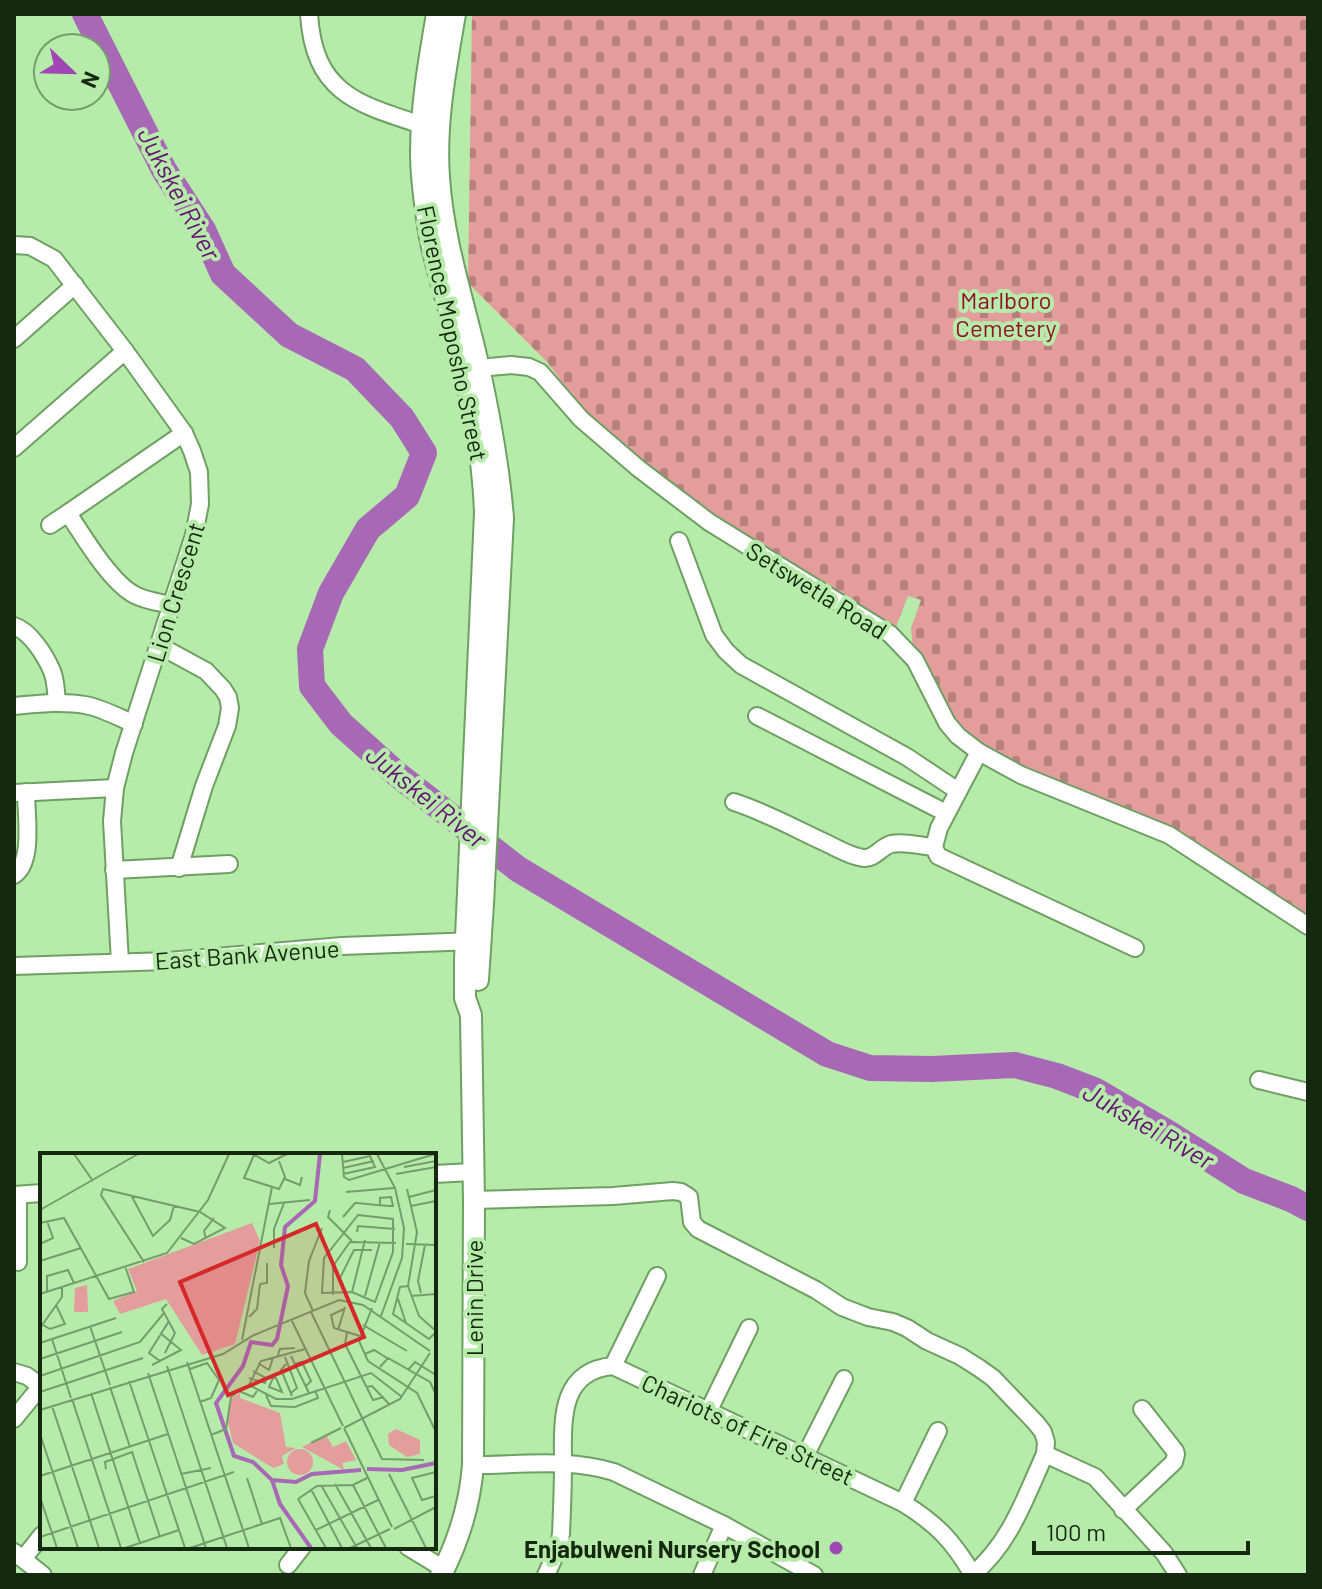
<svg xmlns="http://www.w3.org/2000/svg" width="1322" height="1589" font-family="Barlow,sans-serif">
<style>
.cemetery{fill:url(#cemetery-stones)}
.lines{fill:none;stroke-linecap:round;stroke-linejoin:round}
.river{stroke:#a769b5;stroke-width:26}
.minor-casing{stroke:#6ea063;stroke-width:20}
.tertiary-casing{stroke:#6ea063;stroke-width:24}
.minor{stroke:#fff;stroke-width:16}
.tertiary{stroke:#fff;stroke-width:20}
.poi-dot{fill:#a047b3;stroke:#b6ebaa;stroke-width:3}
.labels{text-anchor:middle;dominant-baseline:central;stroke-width:8;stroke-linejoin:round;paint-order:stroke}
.park-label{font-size:24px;fill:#921027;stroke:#b6ebaa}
.street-label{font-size:24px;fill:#142910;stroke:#b6ebaa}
.poi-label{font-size:24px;font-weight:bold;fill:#142910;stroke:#b6ebaa;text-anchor:end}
.water-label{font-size:26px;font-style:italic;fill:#641474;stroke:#b6ebaa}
.inset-river{fill:none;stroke:#a769b5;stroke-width:4}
.inset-road{fill:none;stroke:#759d6c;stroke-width:2}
.view{fill:#d62828;fill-opacity:0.15;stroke:#d62828;stroke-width:4}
.inset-edge{fill:none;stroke:#142910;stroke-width:4}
</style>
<defs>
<pattern id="cemetery-stones" width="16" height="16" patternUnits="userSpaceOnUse" patternTransform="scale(2)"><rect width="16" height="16" fill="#e39d9c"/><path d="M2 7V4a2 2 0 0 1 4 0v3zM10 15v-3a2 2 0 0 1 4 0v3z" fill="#b7807e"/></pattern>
</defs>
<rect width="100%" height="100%" fill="#b6ebaa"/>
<path class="cemetery" d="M472,14h836v906l-134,-85 -173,-72 -49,-34 -39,-79 -2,-22 10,-28 -13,-4 -14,36 -138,-84 -168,-129 -40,-56 -80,-80z"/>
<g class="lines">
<path class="river" d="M85,14l79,156 39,60 20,44 66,61 66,34 47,49 22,35 -17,43 -39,33 -37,64 -21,56 2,37 29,38 57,51 120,94 309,185 43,14 62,1 83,-4 42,11 39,15 72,42 76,48 47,18 17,9"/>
<g class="minor-casing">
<g id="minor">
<path d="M309,14c5,79 48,90 113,111"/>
<path d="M14,245l16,1 24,13 71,92 59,82 8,18 7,21 1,32 -6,31 -70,218 -9,35 -3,33 8,141"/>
<path d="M14,339l61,-54"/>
<path d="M479,368l32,-3 18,2 11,5 41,47 57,49 71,54 181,112 25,26 32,63 11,13 21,16 42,23 148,60 139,91"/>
<path d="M14,448l111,-97"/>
<path d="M50,525l18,-12"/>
<path d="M679,541l35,94 12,16 15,14 166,92 51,34"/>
<path d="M171,605c-12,-3 -25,-4 -36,-10 -24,-12 -52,-59 -67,-82l116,-80"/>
<path d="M14,626c16,5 31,29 38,45 4,10 4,21 5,32"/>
<path d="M160,646l46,25 17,18 5,8 2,11 -3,18 -23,60 -25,82"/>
<path d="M14,706c23,-2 48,-5 71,-1 17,3 33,12 49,19"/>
<path d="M757,716l189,97"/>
<path d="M979,752l-40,76 -5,19 4,9 197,92"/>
<path d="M14,793l101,-5"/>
<path d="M734,802c31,10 60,26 90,40 11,5 27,15 40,16 10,1 17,-11 27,-14 13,-3 29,2 43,3"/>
<path d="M114,870l115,-6"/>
<path d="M14,875c20,-13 12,-60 12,-83"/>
<path d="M14,966l154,-5 174,-15 133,-5"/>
<path d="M1259,1080l49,12"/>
<path d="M434,1174l39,-2"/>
<path d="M14,1195l28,-2"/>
<path d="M18,1195v67"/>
<path d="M474,1200l139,-4 60,-5 8,1 8,5 3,25 6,7 118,61 26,17 26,10 25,5 14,6 20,13 33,15 19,12 14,10 43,45 7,9 3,10 -1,12c-20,44 -35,90 -73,121"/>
<path d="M613,1366l44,-90"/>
<path d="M14,1372l13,4 15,11"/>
<path d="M709,1410l40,-82"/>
<path d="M14,1419l27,-33"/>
<path d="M1045,1454l50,23 69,76 14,22"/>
<path d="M805,1456l39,-77"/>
<path d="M473,1465c46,0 97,-7 141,7l110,53 90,50"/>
<path d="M903,1503l35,-72"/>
<path d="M1123,1510l51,-48 2,-8 -1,-3 -33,-42"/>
<path d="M408,1547l36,22"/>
<path d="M14,1552l29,23"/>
<path d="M23,1559l19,-24"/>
<path d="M288,1565l14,-18"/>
<path d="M546,1575c6,-13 13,-26 15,-41 1,-23 2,-47 2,-70 0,-41 -5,-93 50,-98l290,137c34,21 50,38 70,72"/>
<path d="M702,1575l22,-50"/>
</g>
</g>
<g class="tertiary-casing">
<g id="tertiary">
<path d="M437,14c-8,46 -16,92 -16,139 0,26 4,53 8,79 6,34 18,67 26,100 15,59 28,120 30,181l-20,446v39l6,17 3,185 -1,265c-3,39 -14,75 -32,110"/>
<path d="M455,14c-9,53 -20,109 -16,163 4,65 26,128 40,191 11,50 20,100 24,150l-20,386 -5,76"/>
</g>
</g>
<use href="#minor" class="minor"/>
<use href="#tertiary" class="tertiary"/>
</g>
<circle class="poi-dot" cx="836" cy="1548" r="8"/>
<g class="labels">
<g class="park-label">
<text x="1006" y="299">Marlboro<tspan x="1006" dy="28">Cemetery</tspan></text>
</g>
<g class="street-label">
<text transform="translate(453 333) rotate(78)">Florence Moposho Street</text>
<text transform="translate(817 590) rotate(32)">Setswetla Road</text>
<text transform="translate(175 592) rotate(-73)">Lion Crescent</text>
<text transform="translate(247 954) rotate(-4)">East Bank Avenue</text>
<text transform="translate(473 1298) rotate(-90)">Lenin Drive</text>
<text transform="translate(748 1429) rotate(25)">Chariots of Fire Street</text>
</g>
<g class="poi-label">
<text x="820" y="1548">Enjabulweni Nursery School</text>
</g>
<g class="water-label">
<text transform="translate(180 193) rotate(62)">Jukskei River</text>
<text transform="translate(427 796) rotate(39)">Jukskei River</text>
<text transform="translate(1149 1125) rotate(30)">Jukskei River</text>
</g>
</g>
<g transform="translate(40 1153)">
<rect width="396" height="396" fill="#b6ebaa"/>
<path d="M212,70l8,18 -25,103 -33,11 -36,-56 -46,15 -7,-13 24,-10 -9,-22zM200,240v5l40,15 6,34 10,1 -14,8 2,8 -11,4 -40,-25 -6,-24 5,-21z" fill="#e39d9c"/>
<path d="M286,282l7,12 13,-6 10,19 -14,3 2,7 -42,-23z" fill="#e39d9c"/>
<path d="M47,132l1,27h-14l1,-24zM356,276l24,11v14l-13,3 -18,-12 -1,-11zM247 309a13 13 0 1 1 26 0a13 13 0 1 1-26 0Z" fill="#e39d9c"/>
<path class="inset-river" d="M327,316l35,1 34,-7M232,327l24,2 16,-8 49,-4M271,395l-31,-44 -8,-24 -19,-18 -19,-6 -18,-53 27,-37 8,-24 21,3 5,-6 11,-53 -7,-21 4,-38 30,-26 5,-47"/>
<path class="inset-road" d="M34,1l19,27M213,1l16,9 18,-9M302,1l2,23 5,3 86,-26M337,1l18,34 9,40 -2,30 -21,58M214,2l-10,23 35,11 6,-12 -6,-16M303,9l27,-6M364,14l32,-6M303,15l31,-7M303,21l32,-7 -6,-13M356,21l40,-7M245,26l15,6 2,-8M367,36l10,43 -9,54 11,30 17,15M306,39l48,-4M91,42l22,41 17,-16 4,-14M369,44l27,-7M229,51l41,-4M371,53l25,-5M0,57l98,-56M290,57l-2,7 24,24M318,62l35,4v33l-18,50 -23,-10 -30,1 2,-35zM303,64l12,-14h2l20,2 13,1h3l-2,-9 -11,1v7M0,70l24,-5 45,81 25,-7 -9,-26M317,79l1,-6 37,3M166,86l-2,-8 10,-13M0,91l13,-6 -6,-17M366,91l30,1M234,95v-19l10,-26M0,108l41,-13M104,109l-43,-67 2,-6 97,23 25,16 -31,16 -13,-6M300,125l14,-28h18M220,131l7,-1v-20M368,133l-8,1 -7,27 36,25 7,-7M7,139v-16l21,-6 6,13M312,139l13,-52M381,140l-3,-12 7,-36M0,141l127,-41 41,-53 21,-46M293,142v-29l17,-24 46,1M325,143l15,-54M357,143l9,27M371,143l25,-2M332,155l-13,33 9,20 49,32 19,39M304,156l-13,6 3,13 26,8M273,158l-8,-18 4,-32 13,-33M271,159l71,147 42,1M209,164l8,-8 3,-25M251,166l52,107M3,172l7,4 15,-5 -9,-19M323,172l44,26M50,173l20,59M0,175l22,-31v-10M298,177l7,-23M307,180l-2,11 28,56 11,-3M12,186l19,59M202,187l30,-153M0,190l76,-25M265,196l-44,12 -12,24 27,14h16l79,-26 31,24M125,200l10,-20 -13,-24 5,-5M325,201l9,-4 13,8M251,203l18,37M245,204l12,31 -6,5M237,205l3,-9 15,-1M0,206l82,-27M120,208l-11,-8 20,-32M147,209l62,186M218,210l11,7 4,-12M246,211l-5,6 11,26M254,211l8,-2 9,19 -5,5M112,212l29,-15 -21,-17M127,213l60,182M340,214l8,-9 42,24 6,13M150,216l17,-6 12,17 -8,18 -11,4M368,217l7,-8 21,13M108,220l58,175M0,223l100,-34 24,-29M209,225l16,5 1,-5 -13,-7M233,225h3l6,14 -13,-5zM89,228l56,167M70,234l20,60M326,234l6,-1 18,19M0,239l103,-34M51,240l49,150M226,242l5,11 24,1 23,-9 -3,-8M32,246l49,149M12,253l47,142M0,257l183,-56 31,-19 85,-35 24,5 67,46M304,275l56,-29 30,-46M304,275l48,99M0,281l38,114M171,282l15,-6 5,-32 8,-6 14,6 4,-6M271,290l30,-15M66,316l-1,-7 27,-10 28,85M396,319l-24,6 10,22 14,-4M141,321l30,-6M349,321l37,74M0,323l128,-42M207,325l15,46M295,331l36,64M281,332l36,63M313,332l33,63M271,336l31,59M0,344l17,51M258,346l19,-13 36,-1 14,-7M258,346l28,49M354,376l42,-22M276,377l62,-30M0,384l194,-65M85,395l54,-18M150,395l90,-30 11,30M310,395l40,-19"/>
<path class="view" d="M276,71l48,113 -136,58 -48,-113z"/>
<rect width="396" height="396" class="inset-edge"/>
</g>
<rect width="1322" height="1589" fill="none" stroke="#142910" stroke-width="32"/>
<g transform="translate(72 72) rotate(113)"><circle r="38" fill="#b6ebaa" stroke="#759d6c" stroke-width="2"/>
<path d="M0-6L14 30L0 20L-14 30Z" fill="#a047b3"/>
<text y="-12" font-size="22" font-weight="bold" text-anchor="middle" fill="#142910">N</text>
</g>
<path d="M1034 1541v12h214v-12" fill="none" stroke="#142910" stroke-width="4"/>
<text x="1046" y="1541" font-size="24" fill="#142910" stroke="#b6ebaa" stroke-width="6" paint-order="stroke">100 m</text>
</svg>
